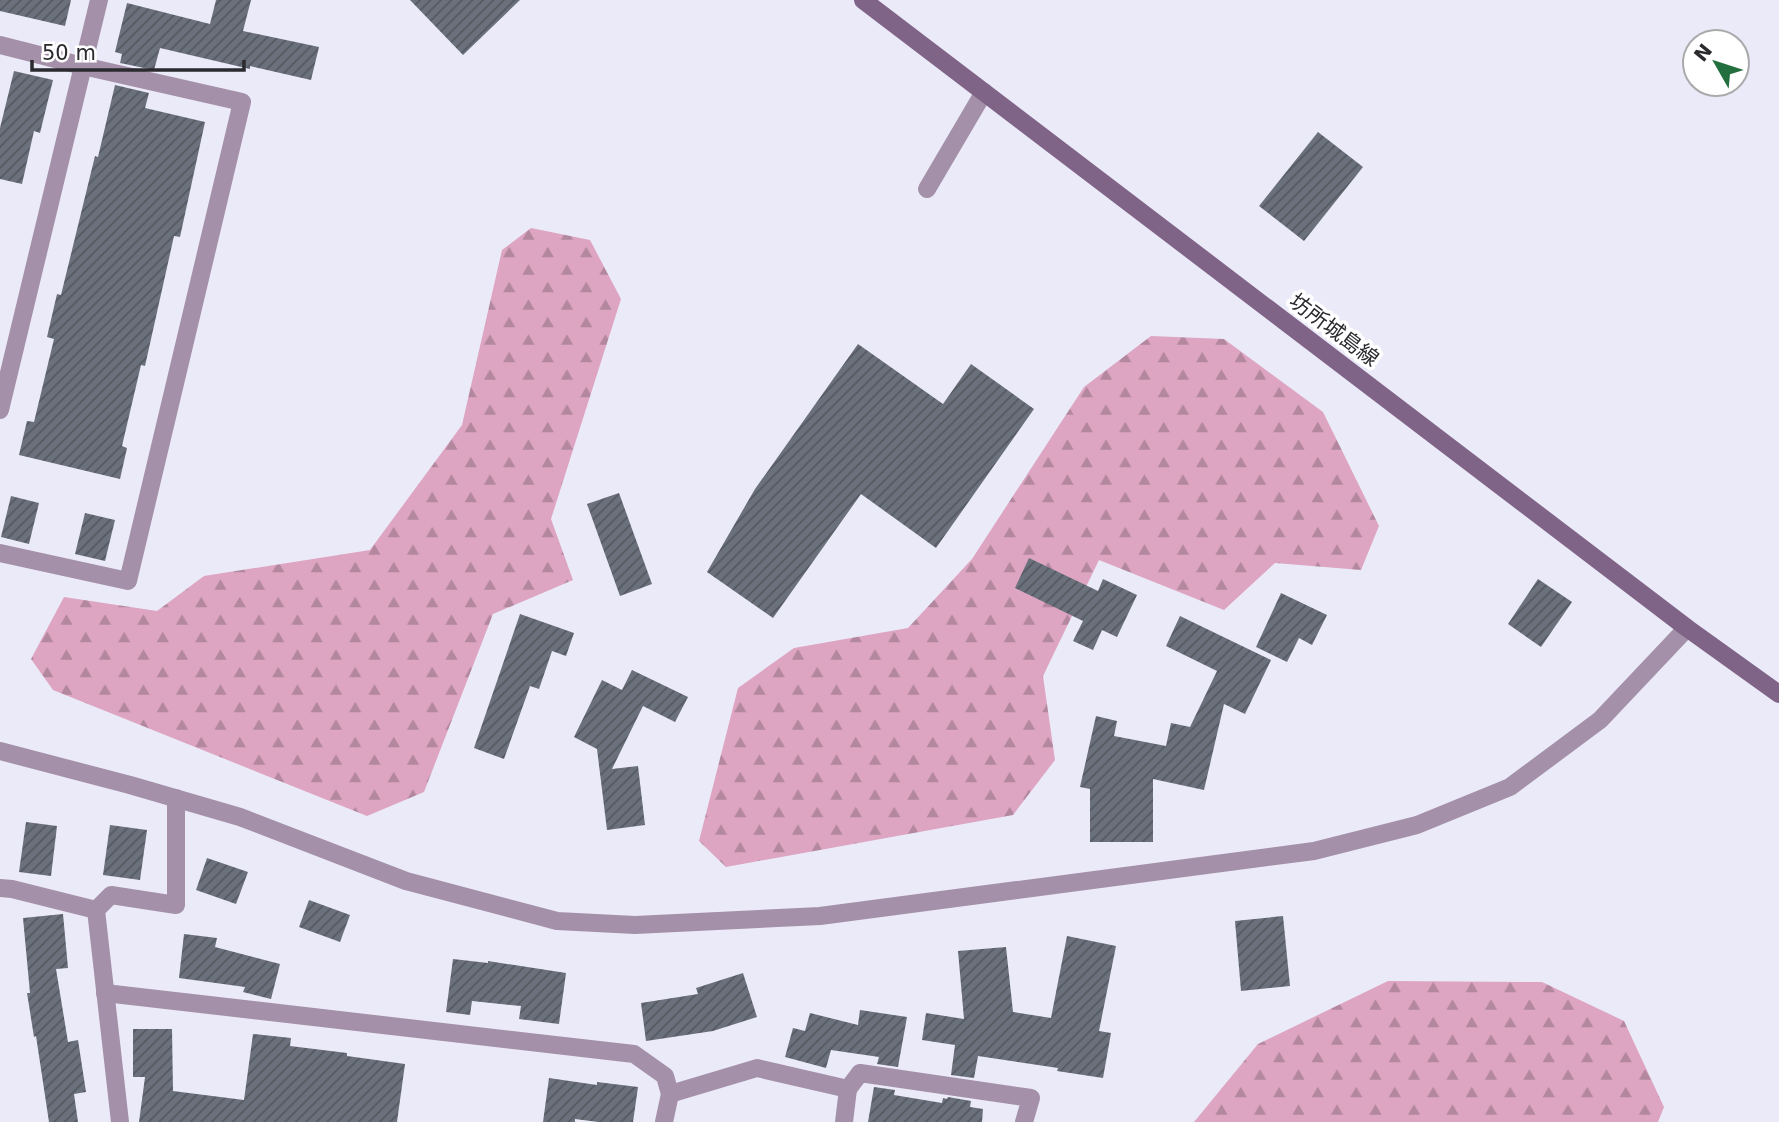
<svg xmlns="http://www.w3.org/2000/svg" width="1779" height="1122" font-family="'DejaVu Sans','Noto Sans JP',sans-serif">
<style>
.forest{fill:url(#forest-firs)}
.building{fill:url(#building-hatch)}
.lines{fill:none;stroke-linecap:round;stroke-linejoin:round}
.minor{stroke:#a490a9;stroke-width:18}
.tertiary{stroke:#a490a9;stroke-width:18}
.secondary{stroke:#806488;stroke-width:18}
.labels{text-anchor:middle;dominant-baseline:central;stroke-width:7;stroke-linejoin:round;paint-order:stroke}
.street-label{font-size:21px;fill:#2a2a2f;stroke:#fff}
</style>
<defs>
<pattern id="forest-firs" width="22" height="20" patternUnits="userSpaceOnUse" patternTransform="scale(1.75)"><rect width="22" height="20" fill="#dda5c2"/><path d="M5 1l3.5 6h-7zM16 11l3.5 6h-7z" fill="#b3879e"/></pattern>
<pattern id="building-hatch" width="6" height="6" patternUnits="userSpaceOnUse" patternTransform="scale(1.75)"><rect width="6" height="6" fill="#6b717c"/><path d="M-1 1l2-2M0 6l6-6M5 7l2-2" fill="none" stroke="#545860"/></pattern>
</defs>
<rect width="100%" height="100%" fill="#ebeaf8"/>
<g class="forest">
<path d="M531,228l59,12 31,59 -70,220 22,61 -80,34 -69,178 -57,24 -314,-126 -22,-31 33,-62 93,14 47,-35 166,-26 92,-125 40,-175z"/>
<path d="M1151,336l73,3 99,73 56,114 -18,44 -86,-7 -51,47 -125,-50 -56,116 12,84 -42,55 -287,52 -27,-26 39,-153 56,-40 114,-20 64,-69 112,-172z"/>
<path d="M1388,981l154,1 82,39 40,86 -6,15h-464l64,-78z"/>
</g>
<g class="building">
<path d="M0,0h71l-6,26 -65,-15z"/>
<path d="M216,0h35l-8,31 76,16 -8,33 -61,-14v3l-90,-21 -6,22 -34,-7 2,-9 -7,-2 12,-49 83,21z"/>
<path d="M410,0h110l-57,55z"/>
<path d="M14,71l39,9 -13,53 -6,-2 -12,53 -22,-5v-51z"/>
<path d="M115,85l34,8 -4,15 60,14 -25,115 -6,-1 -29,130 -4,-1 -19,81 5,2 -7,31 -101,-24 8,-34 7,1 20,-83 -7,-2 10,-43 4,1 34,-139 3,1z"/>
<path d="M1318,132l45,35 -59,74 -45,-35z"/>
<path d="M858,344l85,60 28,-40 63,45 -98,139 -75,-54 -88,124 -66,-46 48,-83z"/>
<path d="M619,493l33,91 -32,12 -33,-92z"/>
<path d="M11,496l28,7 -10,41 -28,-7z"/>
<path d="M85,513l30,7 -10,41 -30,-7z"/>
<path d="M1029,558l69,33 5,-12 34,16 -20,42 -15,-7 -9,20 -20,-9 10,-20 -68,-33z"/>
<path d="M1538,579l34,23 -31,45 -33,-23z"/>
<path d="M1281,593l46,22 -15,30 -13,-7 -12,24 -31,-15z"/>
<path d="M520,614l54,19 -8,23 -14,-5 -13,38 -9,-3 -26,73 -30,-11z"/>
<path d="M1180,616l91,44 -26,54 -21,-10 -20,86 -51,-11v63h-63v-53l-10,-2 16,-71 21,5 -3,15 52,10 5,-23 19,4 27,-56 -51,-25z"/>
<path d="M632,670l56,27 -13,25 -32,-16 -31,63 26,-3 7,59 -38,5 -10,-81 -23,-12 28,-57 20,10z"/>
<path d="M26,822l31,4 -6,50 -32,-4z"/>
<path d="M110,825l37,5 -7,50 -37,-5z"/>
<path d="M207,858l41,14 -12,32 -40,-14z"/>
<path d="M309,900l41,15 -10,27 -41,-15z"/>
<path d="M63,914l5,54 -12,1 12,73 10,-2 8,52 -12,2 4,28h-29l-13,-86 -2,1 -7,-44h3l-7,-75z"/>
<path d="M1283,916l7,70 -49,5 -6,-70z"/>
<path d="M184,934l33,4 -2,9 65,17 -9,35 -28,-7 2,-5 -66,-9z"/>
<path d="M1067,936l49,10 -17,85 12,2 -8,45 -46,-7 1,-3 -80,-12 -4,22 -23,-3 4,-30 -33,-5 4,-27 38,6 -6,-68 48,-4 7,65 38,6z"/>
<path d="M453,959l35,4v-2l78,12 -7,51 -40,-5 2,-13 -49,-5 -2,14 -24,-3z"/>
<path d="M743,973l14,44 -44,14 -67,10 -5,-38 57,-9 -2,-6z"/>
<path d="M860,1010l47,7 -9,50 -21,-3 2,-7 -48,-7 -5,18 -41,-11 8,-29 12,3 5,-18 48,12z"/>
<path d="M133,1029h39l1,62 71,9 9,-66 38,4 -1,8 57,7v3l58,8 -8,58h-258l6,-45h-12z"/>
<path d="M549,1078l48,7v-3l41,5 -5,35h-35l-23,-3v3h-32z"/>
<path d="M874,1087l21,3 -1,5 48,8 1,-5 4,1 1,-2 23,4 -1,6 13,2 -1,13h-114z"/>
</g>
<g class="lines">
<g class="minor">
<path d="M0,45l83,21 -83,344"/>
<path d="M927,189l57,-97"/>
<path d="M0,553l128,28 114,-479 -159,-36 16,-66"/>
<path d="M0,888l12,1 84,21"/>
<path d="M105,993l529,61 31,22 5,18 -6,28"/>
<path d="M670,1094l87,-26 91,21 12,-16 171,25 -7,24"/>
<path d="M120,1122l-24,-212 15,-15 65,10v-107"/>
<path d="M844,1122l4,-33"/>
</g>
<path class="tertiary" d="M0,751l130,34 110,32 166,64 151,40 78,4 185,-9 494,-65 103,-26 93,-38 90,-67 87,-92"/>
<path class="secondary" d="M863,0l824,628 92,66"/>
</g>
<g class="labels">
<g class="street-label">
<text transform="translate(1334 330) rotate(37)">坊所城島線</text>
</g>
</g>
<g transform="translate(1716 63) rotate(309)"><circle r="33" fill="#ffffff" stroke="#aaaaac" stroke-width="2"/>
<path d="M0-5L12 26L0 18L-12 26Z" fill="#236f3e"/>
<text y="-10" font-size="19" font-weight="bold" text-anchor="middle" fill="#2a2a2f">N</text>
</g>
<path d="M32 60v10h212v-10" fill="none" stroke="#2a2a2f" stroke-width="3.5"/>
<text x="42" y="60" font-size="21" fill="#2a2a2f" stroke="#ffffff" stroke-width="5" paint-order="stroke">50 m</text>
</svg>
